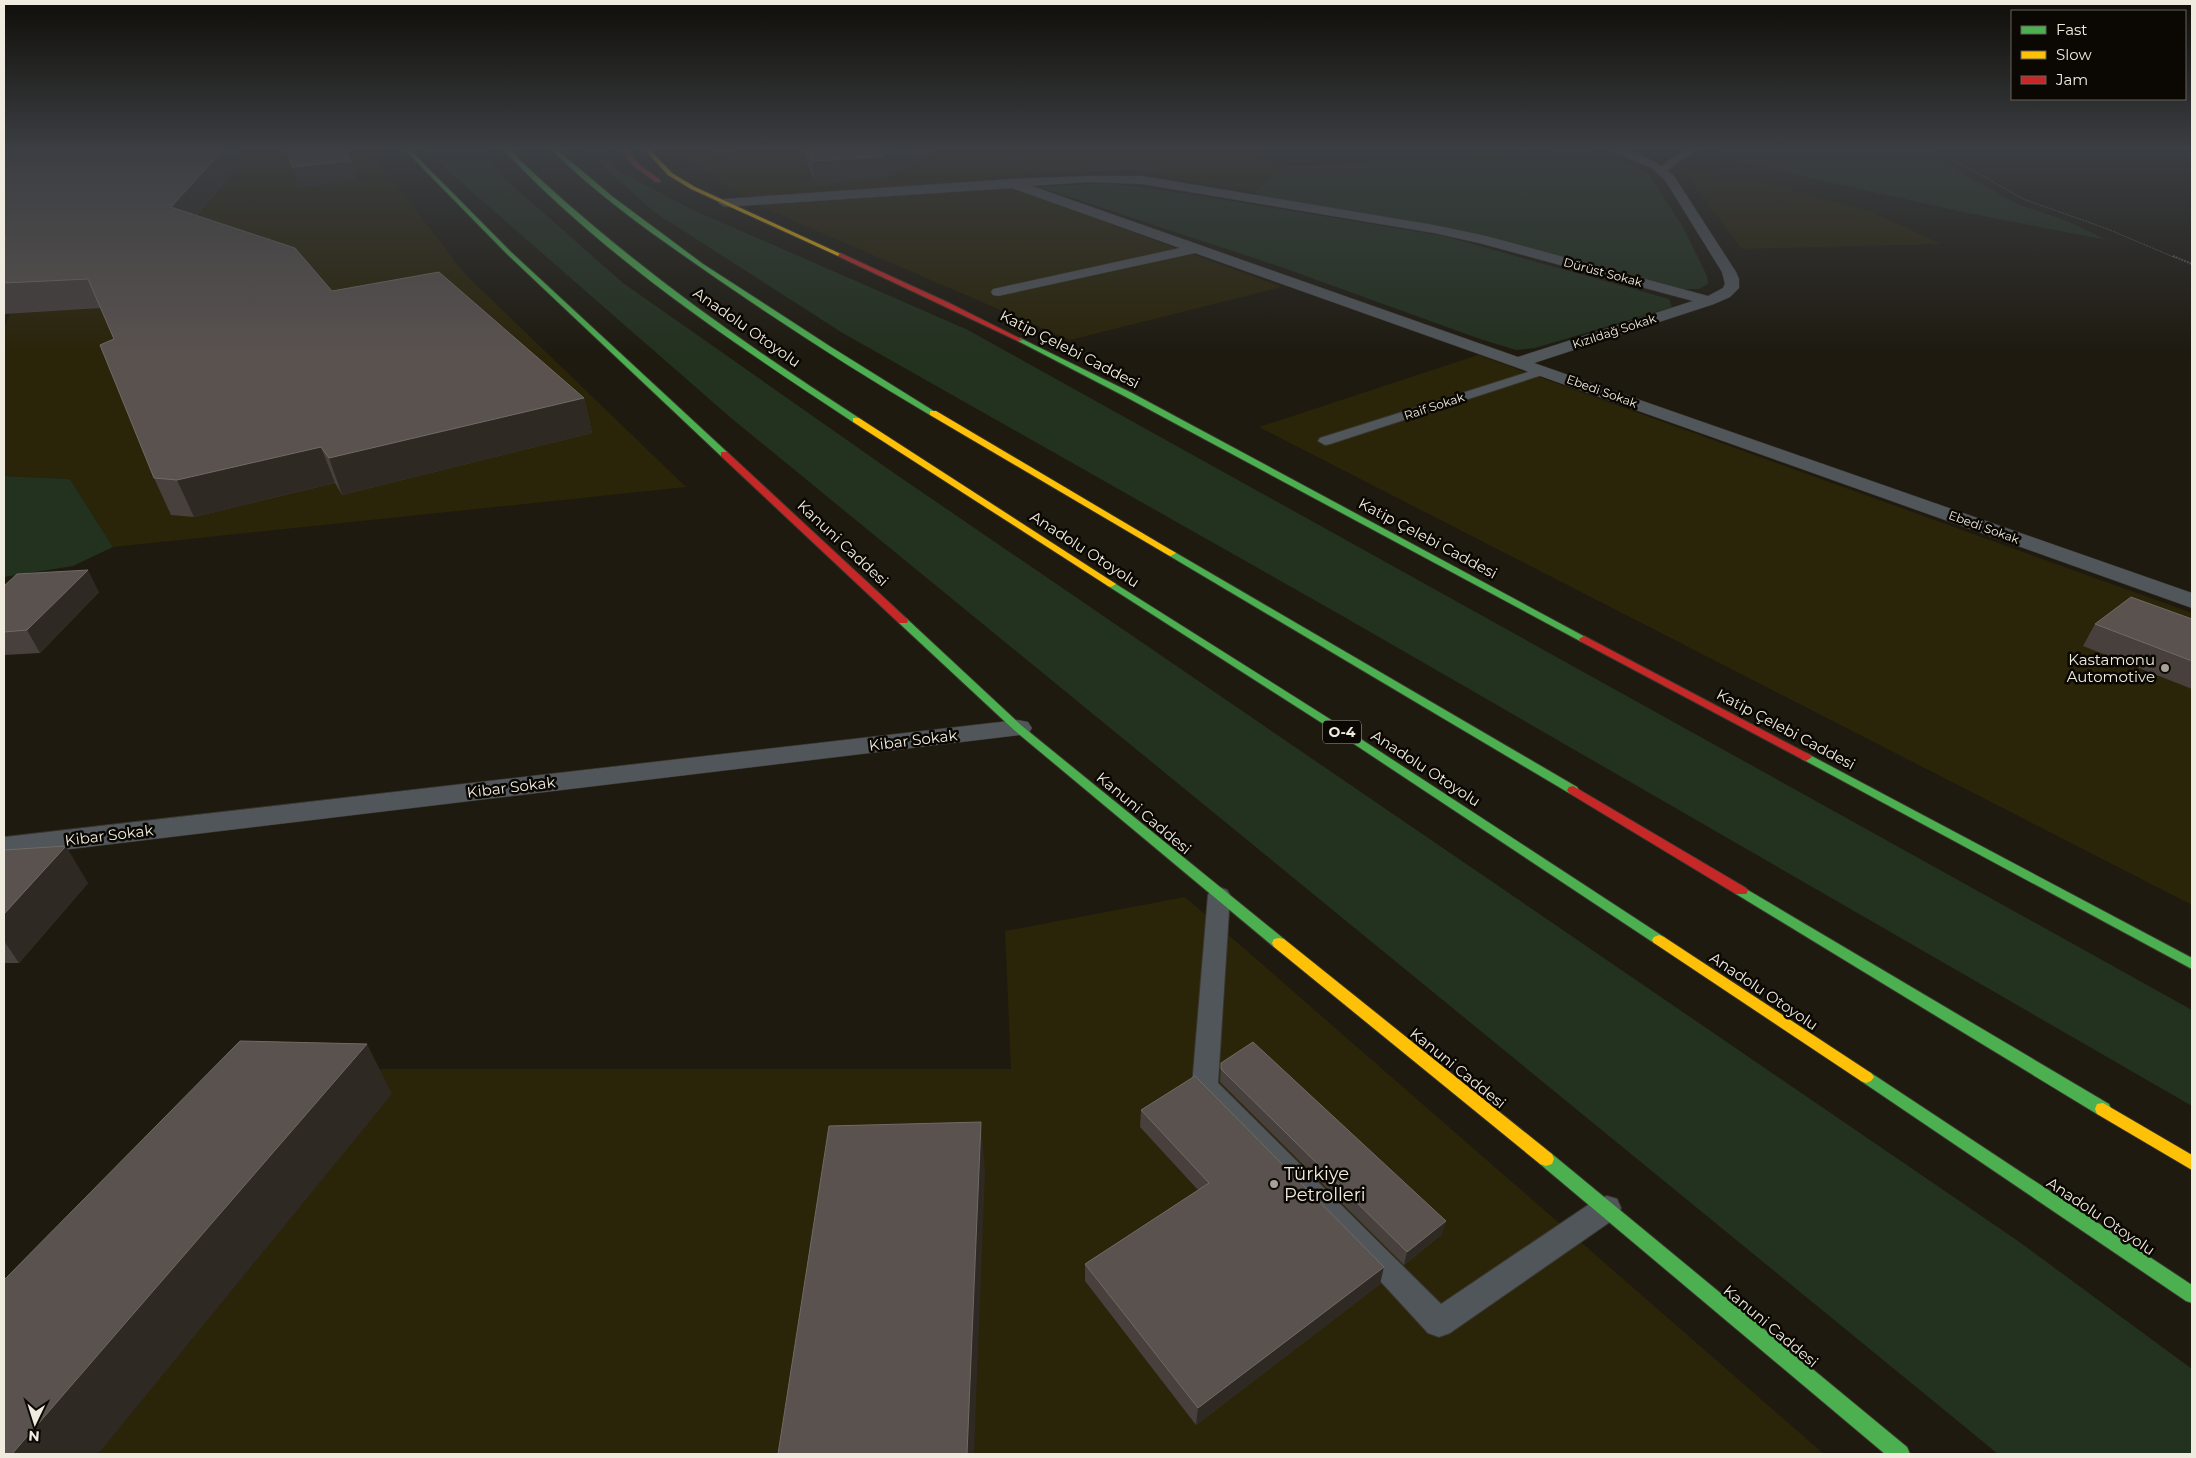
<svg xmlns="http://www.w3.org/2000/svg" width="2196" height="1458" font-family="Montserrat,sans-serif">
<style>
.built{fill:#2a2409}
.green{fill:#23311f}
.lines{fill:none;stroke-linecap:round;stroke-linejoin:round}
.lane-casing{stroke:#3a362e;stroke-width:2}
.street-casing{stroke:#3a362e;stroke-width:1}
.fast-casing{stroke:#3a362e;stroke-width:2}
.slow-casing{stroke:#3a362e;stroke-width:2}
.jam-casing{stroke:#3a362e;stroke-width:2}
.path-far1{stroke:#5a5b5b;stroke-width:1;stroke-dasharray:2 1;stroke-linecap:butt}
.path{stroke:#5a5b5b;stroke-width:2;stroke-dasharray:2 1;stroke-linecap:butt}
.lane{fill:#51565a;fill-rule:evenodd}
.street{fill:#51565a;fill-rule:evenodd}
.fast{fill:#4caf50;fill-rule:evenodd}
.slow{fill:#ffc107;fill-rule:evenodd}
.jam{fill:#c62828;fill-rule:evenodd}
.wall{fill:#47403d}
.shaded-wall{fill:#2f2924}
.building{fill:#59524f;stroke:#706a65}
.poi-dot{fill:#a6a297;stroke:#0b0803;stroke-width:2}
.labels{text-anchor:middle;dominant-baseline:central;stroke-width:5;stroke-linejoin:round;paint-order:stroke}
.far-street-label{font-size:12px;fill:#efebdf;stroke:#0b0803}
.shield{fill:#0b0803;stroke:#aba79d;stroke-width:1}
.shield-label{font-size:14px;font-weight:bold;fill:#efebdf}
.street-label{font-size:15px;fill:#efebdf;stroke:#0b0803}
.poi-label{font-size:15px;fill:#efebdf;stroke:#0b0803;text-anchor:end}
.near-poi-label{font-size:18px;fill:#efebdf;stroke:#0b0803;text-anchor:start}
</style>
<rect width="100%" height="100%" fill="#1e1a10"/>
<g class="built">
<path d="M110,150h260l93,122 223,215 -573,60 -43,-68 -66,-3v-148l17,-39 -17,1v-129z"/>
<path d="M670,150h582l32,18 -29,24 -122,-22 -151,7 300,110 -212,53 -313,-135z"/>
<path d="M1683,169l76,14 111,28 71,33 -199,5z"/>
<path d="M1478,355l714,258v292l-933,-478z"/>
<path d="M1185,897l639,557h-1820v-97l268,-288h739l-6,-138z"/>
</g>
<g class="green">
<path d="M424,150h58l22,28 119,105 271,190 1124,768 174,128v85h-194l-1267,-1036z"/>
<path d="M585,150h17l16,21 73,38 277,121 1224,680v96l-853,-492 -498,-282 -187,-120z"/>
<path d="M1584,150l44,14 21,10 34,53 24,49 1,8 -9,5h-17l-246,-64 -175,-28 -6,-5 26,-25z"/>
<path d="M1730,150h191l96,54 50,17 40,19 -140,-27 -260,-58z"/>
<path d="M1106,183l83,11 255,42 225,63 3,8 -137,41 -19,2 -36,-11 -199,-72 -242,-80z"/>
<path d="M4,476l66,3 43,68 -40,19 -69,11z"/>
</g>
<g class="lines">
<g class="lane-casing">
<g id="lane">
<path d="M1688,150h10l-23,14 -9,8h-6v-4l9,-8z"/>
<path d="M1544,367l6,4 -2,2 -218,71 -5,1 -7,-4 2,-3z"/>
<path d="M1219,887l8,3 3,5 -12,188 223,221 156,-105 10,-3 10,3 4,9 -4,9 -167,116 -11,4 -11,-4 -45,-49 -187,-191 -4,-7 16,-191 3,-5z"/>
</g>
</g>
<g class="street-casing">
<g id="street">
<path d="M1615,150c22,0 43,12 59,26l62,96 3,7v9l-9,9 -16,7 -180,59 658,230v15l-997,-355 -197,43 -5,-1 -2,-3 2,-3 187,-41 -168,-60 -288,19 -6,-4 6,-4 287,-20 77,-3h54l292,49 52,11 222,60 15,-8 2,-4 -3,-12 -57,-92 -13,-12 -36,-15zM1088,182l54,2 292,49 45,10 214,58 -175,56 -486,-171z"/>
<path d="M1018,720l10,2 4,6 -4,6 -1024,123v-20z"/>
</g>
</g>
<g class="fast-casing">
<g id="fast">
<path d="M405,150h5l101,102 216,200v4h-6l-214,-202z"/>
<path d="M504,150h5c108,104 224,187 350,268v4h-6c-121,-80 -249,-165 -349,-272z"/>
<path d="M552,150h5l56,47 90,67 128,83 106,66 -7,2c-73,-43 -144,-89 -214,-137 -56,-39 -115,-79 -164,-128z"/>
<path d="M1615,150h7v1l-2,1z"/>
<path d="M1020,338l112,55 457,246 -5,3 -4,-1 -454,-244 -108,-56 -1,-1z"/>
<path d="M1171,550l406,237 2,3 -6,4 -4,-1 -401,-238v-4z"/>
<path d="M1111,581l233,147 320,209 2,3 -2,3 -5,2 -5,-2 -318,-211 -228,-146 -2,-2z"/>
<path d="M903,618l4,1 115,107 262,213 2,4 -2,4 -5,1 -5,-1 -260,-217 -115,-107 -1,-2 1,-2z"/>
<path d="M1806,753l386,205v11l-390,-210 -2,-2z"/>
<path d="M1741,886l368,218 2,5 -2,5 -6,1 -6,-1 -361,-220 -2,-3 2,-3z"/>
<path d="M1866,1071l5,2 321,212v18l-6,-2 -325,-220 -3,-4 3,-4z"/>
<path d="M1546,1152l6,2 355,293 3,7h-25l-345,-290 -2,-5 2,-5z"/>
</g>
</g>
<g class="slow-casing">
<g id="slow">
<path d="M645,150h5l22,23 23,14 148,68 -5,1 -147,-67 -23,-14z"/>
<path d="M930,411h6l240,142 -5,3 -3,-1 -238,-140z"/>
<path d="M853,418h6l257,166 -5,3 -3,-1 -255,-164z"/>
<path d="M1659,935l5,2 207,136 3,4 -3,4 -5,2 -5,-2 -207,-138 -2,-3 2,-3z"/>
<path d="M1279,938l5,1 268,215 2,5 -2,5 -6,2 -6,-2 -266,-217 -2,-4 2,-4z"/>
<path d="M2103,1103l89,52v15l-95,-56 -2,-5 2,-5z"/>
</g>
</g>
<g class="jam-casing">
<g id="jam">
<path d="M621,150h5l13,15 21,15v2h-4l-21,-15z"/>
<path d="M840,253l109,50 74,37 -5,1 -180,-85z"/>
<path d="M721,452h6l180,167 1,2 -1,2h-8l-178,-167z"/>
<path d="M1584,636l226,119 2,2 -6,4 -4,-2 -222,-118 -1,-2z"/>
<path d="M1573,786l173,102 2,3 -2,3h-10l-167,-101 -2,-3 2,-3z"/>
</g>
</g>
<path class="path-far1" d="M1930,150l37,17 56,32 82,29 71,30"/>
<path class="path" d="M2173,256l19,8"/>
<use href="#lane" class="lane"/>
<use href="#street" class="street"/>
<use href="#fast" class="fast"/>
<use href="#slow" class="slow"/>
<use href="#jam" class="jam"/>
</g>
<g class="wall">
<path d="M4,150h234l4,11 -46,55 136,75 252,107 8,35 -250,62 -7,-12 -141,34 -23,-2 -17,-37 -40,-139 -13,-31 -97,6z"/>
<path d="M286,150h59l6,11 6,19 -58,7z"/>
<path d="M803,150h135l-55,29 -68,4z"/>
<path d="M4,586l95,6 -59,61 -36,2z"/>
<path d="M2192,619v70l-109,-43 12,-22z"/>
<path d="M4,850l84,33 -69,80h-15z"/>
<path d="M1221,1063l221,171 -38,31 -184,-183z"/>
<path d="M1141,1110l239,174 -184,141 -111,-144v-17l113,-74 -58,-63z"/>
</g>
<g class="shaded-wall">
<path d="M214,150h24l4,11 -61,72 -10,-26z"/>
<path d="M712,150h35l-35,4z"/>
<path d="M895,150h43l-55,29 -68,4 -3,-22z"/>
<path d="M351,161l6,19 -58,7 -7,-20z"/>
<path d="M584,398l8,35 -250,62 -13,-37z"/>
<path d="M321,447l14,36 -141,34 -17,-37z"/>
<path d="M88,570l11,22 -59,61 -13,-23z"/>
<path d="M66,846l22,37 -69,80 -15,-22v-27z"/>
<path d="M367,1044l25,50 -294,360h-86z"/>
<path d="M981,1122l4,50 -11,282h-7z"/>
<path d="M1446,1221l-4,13 -38,31 3,-13z"/>
<path d="M1384,1267l-4,17 -184,141 2,-17z"/>
</g>
<g class="building">
<path d="M4,150h219l-52,57 124,41 37,43 107,-19 145,126 -255,60 -8,-11 -144,33 -23,-2 -54,-133 14,-6 -26,-60 -84,4v-41l2,-5h-2z"/>
<path d="M286,150h59l6,11 -59,6z"/>
<path d="M808,150h87l-14,7 -69,4z"/>
<path d="M88,570l-61,60 -23,2v-46l13,-12z"/>
<path d="M2131,597l61,22v42l-97,-37z"/>
<path d="M66,846l-62,68v-64z"/>
<path d="M240,1041l127,3 -355,410h-8v-174z"/>
<path d="M1253,1042l193,179 -39,31 -186,-183v-6z"/>
<path d="M1195,1076l189,191 -186,141 -113,-144 124,-81 -68,-73z"/>
<path d="M981,1122l-14,332h-189l51,-328z"/>
</g>
<linearGradient id="sky" x2="0" y2="1"><stop stop-color="#100e09"/><stop offset="0.42" stop-color="#3b3e42"/><stop offset="1" stop-color="#3b3e42" stop-opacity="0"/></linearGradient>
<rect width="2196" height="354" fill="url(#sky)"/>
<g class="poi-dot">
<circle cx="2165" cy="668" r="5"/>
<circle cx="1274" cy="1184" r="5"/>
</g>
<g class="labels">
<g class="far-street-label">
<text transform="translate(1603 272) rotate(15)">Dürüst Sokak</text>
<text transform="translate(1614 331) rotate(-18)">Kızıldağ Sokak</text>
<text transform="translate(1602 391) rotate(20)">Ebedi Sokak</text>
<text transform="translate(1434 406) rotate(-18)">Raif Sokak</text>
<text transform="translate(1984 527) rotate(20)">Ebedi Sokak</text>
</g>
<rect class="shield" x="1323" y="720.5" width="38" height="23" rx="4"/>
<g class="shield-label">
<text x="1342" y="732">O-4</text>
</g>
<g class="street-label">
<text transform="translate(747 327) rotate(35)">Anadolu Otoyolu</text>
<text transform="translate(1070 349) rotate(27)">Katip Çelebi Caddesi</text>
<text transform="translate(1428 538) rotate(28)">Katip Çelebi Caddesi</text>
<text transform="translate(843 543) rotate(43)">Kanuni Caddesi</text>
<text transform="translate(1085 549) rotate(33)">Anadolu Otoyolu</text>
<text transform="translate(1786 729) rotate(28)">Katip Çelebi Caddesi</text>
<text transform="translate(913 740) rotate(-7)">Kibar Sokak</text>
<text transform="translate(1426 768) rotate(33)">Anadolu Otoyolu</text>
<text transform="translate(511 787) rotate(-7)">Kibar Sokak</text>
<text transform="translate(1144 813) rotate(40)">Kanuni Caddesi</text>
<text transform="translate(109 835) rotate(-7)">Kibar Sokak</text>
<text transform="translate(1764 991) rotate(34)">Anadolu Otoyolu</text>
<text transform="translate(1458 1068) rotate(39)">Kanuni Caddesi</text>
<text transform="translate(2101 1216) rotate(34)">Anadolu Otoyolu</text>
<text transform="translate(1771 1326) rotate(40)">Kanuni Caddesi</text>
</g>
<g class="poi-label">
<text x="2155" y="659">Kastamonu<tspan x="2155" dy="17">Automotive</tspan></text>
</g>
<g class="near-poi-label">
<text x="1284" y="1174">Türkiye<tspan x="1284" dy="21">Petrolleri</tspan></text>
</g>
</g>
<rect width="2196" height="1458" fill="none" stroke="#efebdf" stroke-width="10"/>
<rect x="2011" y="10" width="175" height="90" fill="#0b0803" stroke="#66635b"/>
<rect x="2021" y="26" width="25" height="8" fill="#4caf50" stroke="#66635b"/>
<text x="2056" y="35" font-size="15" fill="#efebdf">Fast</text>
<rect x="2021" y="51" width="25" height="8" fill="#ffc107" stroke="#66635b"/>
<text x="2056" y="60" font-size="15" fill="#efebdf">Slow</text>
<rect x="2021" y="76" width="25" height="8" fill="#c62828" stroke="#66635b"/>
<text x="2056" y="85" font-size="15" fill="#efebdf">Jam</text>
<g transform="translate(35 1423) rotate(184)" stroke="#0b0803" stroke-width="4" paint-order="stroke">
<path d="M0-4L9 19L0 12L-9 19Z" fill="#efebdf"/>
<text y="-8" font-size="14" font-weight="bold" text-anchor="middle" fill="#efebdf">N</text>
</g>
</svg>
